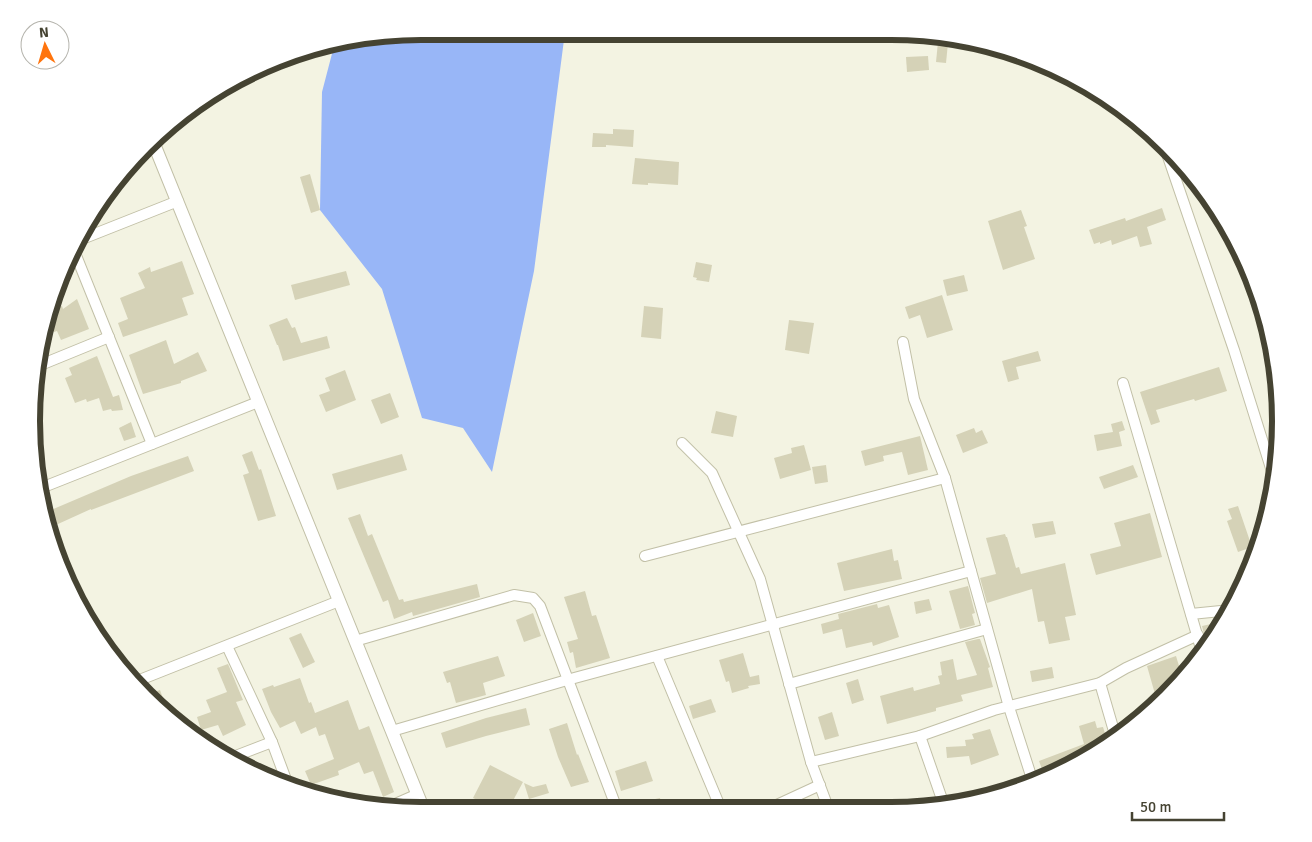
<svg xmlns="http://www.w3.org/2000/svg" width="1312" height="842" font-family="Signika,sans-serif">
<style>
.water{fill:#98b6f7}
.building{fill:#d5d2b7}
.lines{fill:none;stroke-linecap:round;stroke-linejoin:round}
.minor-casing{stroke:#c2c0a7;stroke-width:12}
.tertiary-casing{stroke:#c2c0a7;stroke-width:14}
.minor{stroke:#fff;stroke-width:10}
.tertiary{stroke:#fff;stroke-width:12}
.rim{fill:none;stroke:#454332;stroke-width:6}
</style>
<rect width="100%" height="100%" fill="#f3f3e2"/>
<path class="water" d="M421,31l144,1 -31,239 -42,201 -29,-44 -41,-10 -40,-129 -62,-79 2,-118 12,-46z"/>
<g class="building">
<path d="M938,42l10,1 -2,20 -10,-1z"/>
<path d="M928,56l1,14 -22,2 -1,-15z"/>
<path d="M613,129l21,1 -1,17 -27,-2v2h-14l1,-14 20,1z"/>
<path d="M635,158l44,4 -1,23 -30,-2v2l-16,-1z"/>
<path d="M310,174l10,36 -9,3 -11,-36z"/>
<path d="M1162,208l4,12 -19,7 5,17 -12,3 -3,-11 -25,9 -1,-5 -11,4v-2l-6,2 -5,-14 36,-12 1,3z"/>
<path d="M1021,210l6,16 -3,1 11,32 -32,11 -15,-49z"/>
<path d="M182,261l12,33 -12,4 6,17 -65,22 -5,-14 10,-4 -8,-21 25,-10 -7,-15 12,-6 1,5z"/>
<path d="M696,262l16,3 -3,17 -13,-2 1,-2 -4,-1z"/>
<path d="M346,271l4,14 -55,15 -4,-15z"/>
<path d="M964,275l4,16 -21,5 -4,-16z"/>
<path d="M942,295l11,35 -26,8 -7,-23 -11,4 -4,-12z"/>
<path d="M77,299l12,30 -28,11 -4,-9 -3,1 -6,-16 1,-4 13,-6 1,3z"/>
<path d="M644,306l19,2 -2,31 -20,-2z"/>
<path d="M287,318l5,10 3,-1 6,16 26,-7 3,12 -47,13 -5,-16h-1l-8,-20z"/>
<path d="M789,320l25,3 -5,31 -24,-4z"/>
<path d="M166,340l8,24 24,-12 9,19 -26,10v2l-38,11 -14,-39z"/>
<path d="M1038,351l3,10 -25,6 3,12 -11,3 -6,-21z"/>
<path d="M97,356l16,41 6,-2 4,15 -11,1 -1,-2 -8,2 -4,-13 -12,4 -1,-3 -11,4 -10,-25 7,-3 -3,-7z"/>
<path d="M1219,367l8,24 -32,10 -1,-2 -38,11 4,12 -9,3 -11,-33z"/>
<path d="M345,370l11,30 -30,12 -7,-17 11,-4 -5,-13z"/>
<path d="M390,393l9,24 -18,7 -10,-24z"/>
<path d="M716,411l21,5 -4,21 -22,-4z"/>
<path d="M1122,421l3,9 -6,2 3,14 -25,5 -3,-16 19,-3 -2,-8z"/>
<path d="M131,422l5,15 -12,4 -5,-13z"/>
<path d="M974,428l2,5 6,-3 6,13 -25,10 -7,-18z"/>
<path d="M920,436l8,34 -20,5 -6,-23 -19,4 1,5 -19,5 -4,-15z"/>
<path d="M804,445l7,25 -31,9 -6,-21 18,-5 -1,-5z"/>
<path d="M252,451l7,19 2,-1 15,47 -18,5 -15,-46 6,-2 -7,-18z"/>
<path d="M402,454l5,16 -70,20 -5,-16z"/>
<path d="M188,456l6,15 -103,39v-1l-44,20 -3,-16 87,-37z"/>
<path d="M826,465l2,17 -13,2 -3,-17z"/>
<path d="M1133,465l5,12 -34,12 -5,-12z"/>
<path d="M1238,506l14,41 -14,5 -11,-31 5,-2 -4,-10z"/>
<path d="M1150,513l12,44 -66,18 -6,-21 31,-8 -7,-23z"/>
<path d="M360,514l8,22 4,-2 27,66 4,-1 1,3 73,-18 3,13 -67,19 -1,-4 -18,7 -6,-19 -5,2 -35,-84z"/>
<path d="M1053,521l3,13 -21,4 -3,-14z"/>
<path d="M1005,534l1,3h1l9,31 3,-1 2,7 44,-11 11,52 -11,2 5,23 -21,4 -5,-23 -6,1 -6,-33 -45,14 -7,-25 16,-4 -10,-36z"/>
<path d="M892,549l2,12 4,-1 4,19 -58,12 -7,-28z"/>
<path d="M968,586l7,27 -3,1 3,11 -15,4 -11,-38z"/>
<path d="M585,591l7,25 4,-1 14,43 -34,10 -3,-16 -3,1 -3,-11 11,-3 -14,-42z"/>
<path d="M929,599l3,11 -16,4 -2,-12z"/>
<path d="M877,604l1,4 11,-3 10,32 -26,9 -1,-4 -26,6 -4,-19 -19,5 -2,-10 18,-5 -1,-5z"/>
<path d="M533,613l8,23 -17,6 -8,-22z"/>
<path d="M1225,621l-18,25 -5,-20z"/>
<path d="M301,633l14,29 -12,6 -14,-30z"/>
<path d="M978,639h2l10,28 -2,1 5,19 -32,8 2,6 -27,7v3l-49,13 -7,-28 33,-9 1,4 26,-7 -2,-8 4,-1 -2,-13 13,-3 4,21 20,-5 -12,-33z"/>
<path d="M743,653l7,24 9,-2 1,9 -12,2 1,2 -17,5 -3,-12 -3,1 -7,-22z"/>
<path d="M498,656l7,20 -22,7 3,12 -30,8 -6,-21 -3,1 -4,-11z"/>
<path d="M1176,656l7,23 -10,9 -18,6 -8,-28z"/>
<path d="M228,664l15,36 -7,2 10,23 -23,11 -5,-11 -17,5 -4,-13 14,-5 -5,-12 21,-8 -10,-24z"/>
<path d="M1052,667l2,11 -22,4 -2,-11z"/>
<path d="M300,678l9,25 2,-1 4,11 33,-13 11,30 10,-4 25,66 -11,5 -10,-26 -9,3 -5,-12 -21,9 1,4 -28,10 -6,-14 29,-12 -9,-25 -6,2 -3,-9 -15,7 -6,-13 -15,7 -9,-16 -9,-23 11,-4 1,2z"/>
<path d="M858,679l6,21 -12,4 -6,-21z"/>
<path d="M160,690l10,28 -6,-4 -16,-20z"/>
<path d="M711,699l5,13 -23,7 -4,-13z"/>
<path d="M526,708l4,17 -44,11 -40,12 -5,-15 45,-15z"/>
<path d="M832,712l7,24 -14,4 -7,-23z"/>
<path d="M1095,721l2,7 6,-1 5,16 -45,28 -18,6 -6,-16 45,-17 -5,-18z"/>
<path d="M567,723l10,32 1,-1 11,28 -18,5 -13,-30 -9,-28z"/>
<path d="M990,729l9,26 -28,10 -2,-9 -22,2 -1,-11 20,-1 -1,-6 9,-1 -2,-5z"/>
<path d="M646,761l7,20 -32,10 -6,-20z"/>
<path d="M490,765l33,17 -14,26h-15l-21,-10z"/>
<path d="M524,783l9,4 13,-3 3,9 -20,6z"/>
<path d="M660,798l2,11h-31v-5z"/>
</g>
<g class="lines">
<g class="minor-casing">
<g id="minor">
<path d="M1164,145l70,205 41,131"/>
<path d="M82,239l96,-38"/>
<path d="M75,253l77,191"/>
<path d="M903,342l11,57 31,79 64,229 24,75"/>
<path d="M38,366l71,-29"/>
<path d="M1123,383l79,269"/>
<path d="M682,443l30,30 48,106 51,183 18,48"/>
<path d="M41,488l217,-86"/>
<path d="M645,556l300,-78"/>
<path d="M1191,614l40,-4"/>
<path d="M355,641l159,-46 19,3 7,8 77,203"/>
<path d="M227,646l45,96 16,43"/>
<path d="M657,656l64,153"/>
<path d="M137,681l202,-80"/>
<path d="M1100,683l16,55"/>
<path d="M789,684l198,-55"/>
<path d="M392,731l175,-51 404,-109"/>
<path d="M920,736l24,69"/>
<path d="M233,757l39,-15"/>
<path d="M811,762l109,-26 74,-26 106,-27 26,-15 72,-33"/>
<path d="M386,808l32,-14"/>
<path d="M768,809l52,-24"/>
</g>
</g>
<g class="tertiary-casing">
<path id="tertiary" d="M154,144l269,664"/>
</g>
<use href="#minor" class="minor"/>
<use href="#tertiary" class="tertiary"/>
</g>
<path d="M0 0H1312V842H0ZM421 40H891A381 381 0 0 1 1272 421V421A381 381 0 0 1 891 802H421A381 381 0 0 1 40 421V421A381 381 0 0 1 421 40Z" fill="#fff" fill-rule="evenodd"/>
<path class="rim" d="M421 40H891A381 381 0 0 1 1272 421V421A381 381 0 0 1 891 802H421A381 381 0 0 1 40 421V421A381 381 0 0 1 421 40Z"/>
<g transform="translate(45 45) rotate(355)"><circle r="24" fill="#ffffff" stroke="#b5b4ad"/>
<path d="M0-4L9 19L0 12L-9 19Z" fill="#ff740d"/>
<text y="-8" font-size="14" font-weight="bold" text-anchor="middle" fill="#454332">N</text>
</g>
<path d="M1132 812v8h92v-8" fill="none" stroke="#454332" stroke-width="2.5"/>
<text x="1140" y="812" font-size="15" fill="#454332" stroke="#ffffff" stroke-width="4" paint-order="stroke">50 m</text>
</svg>
